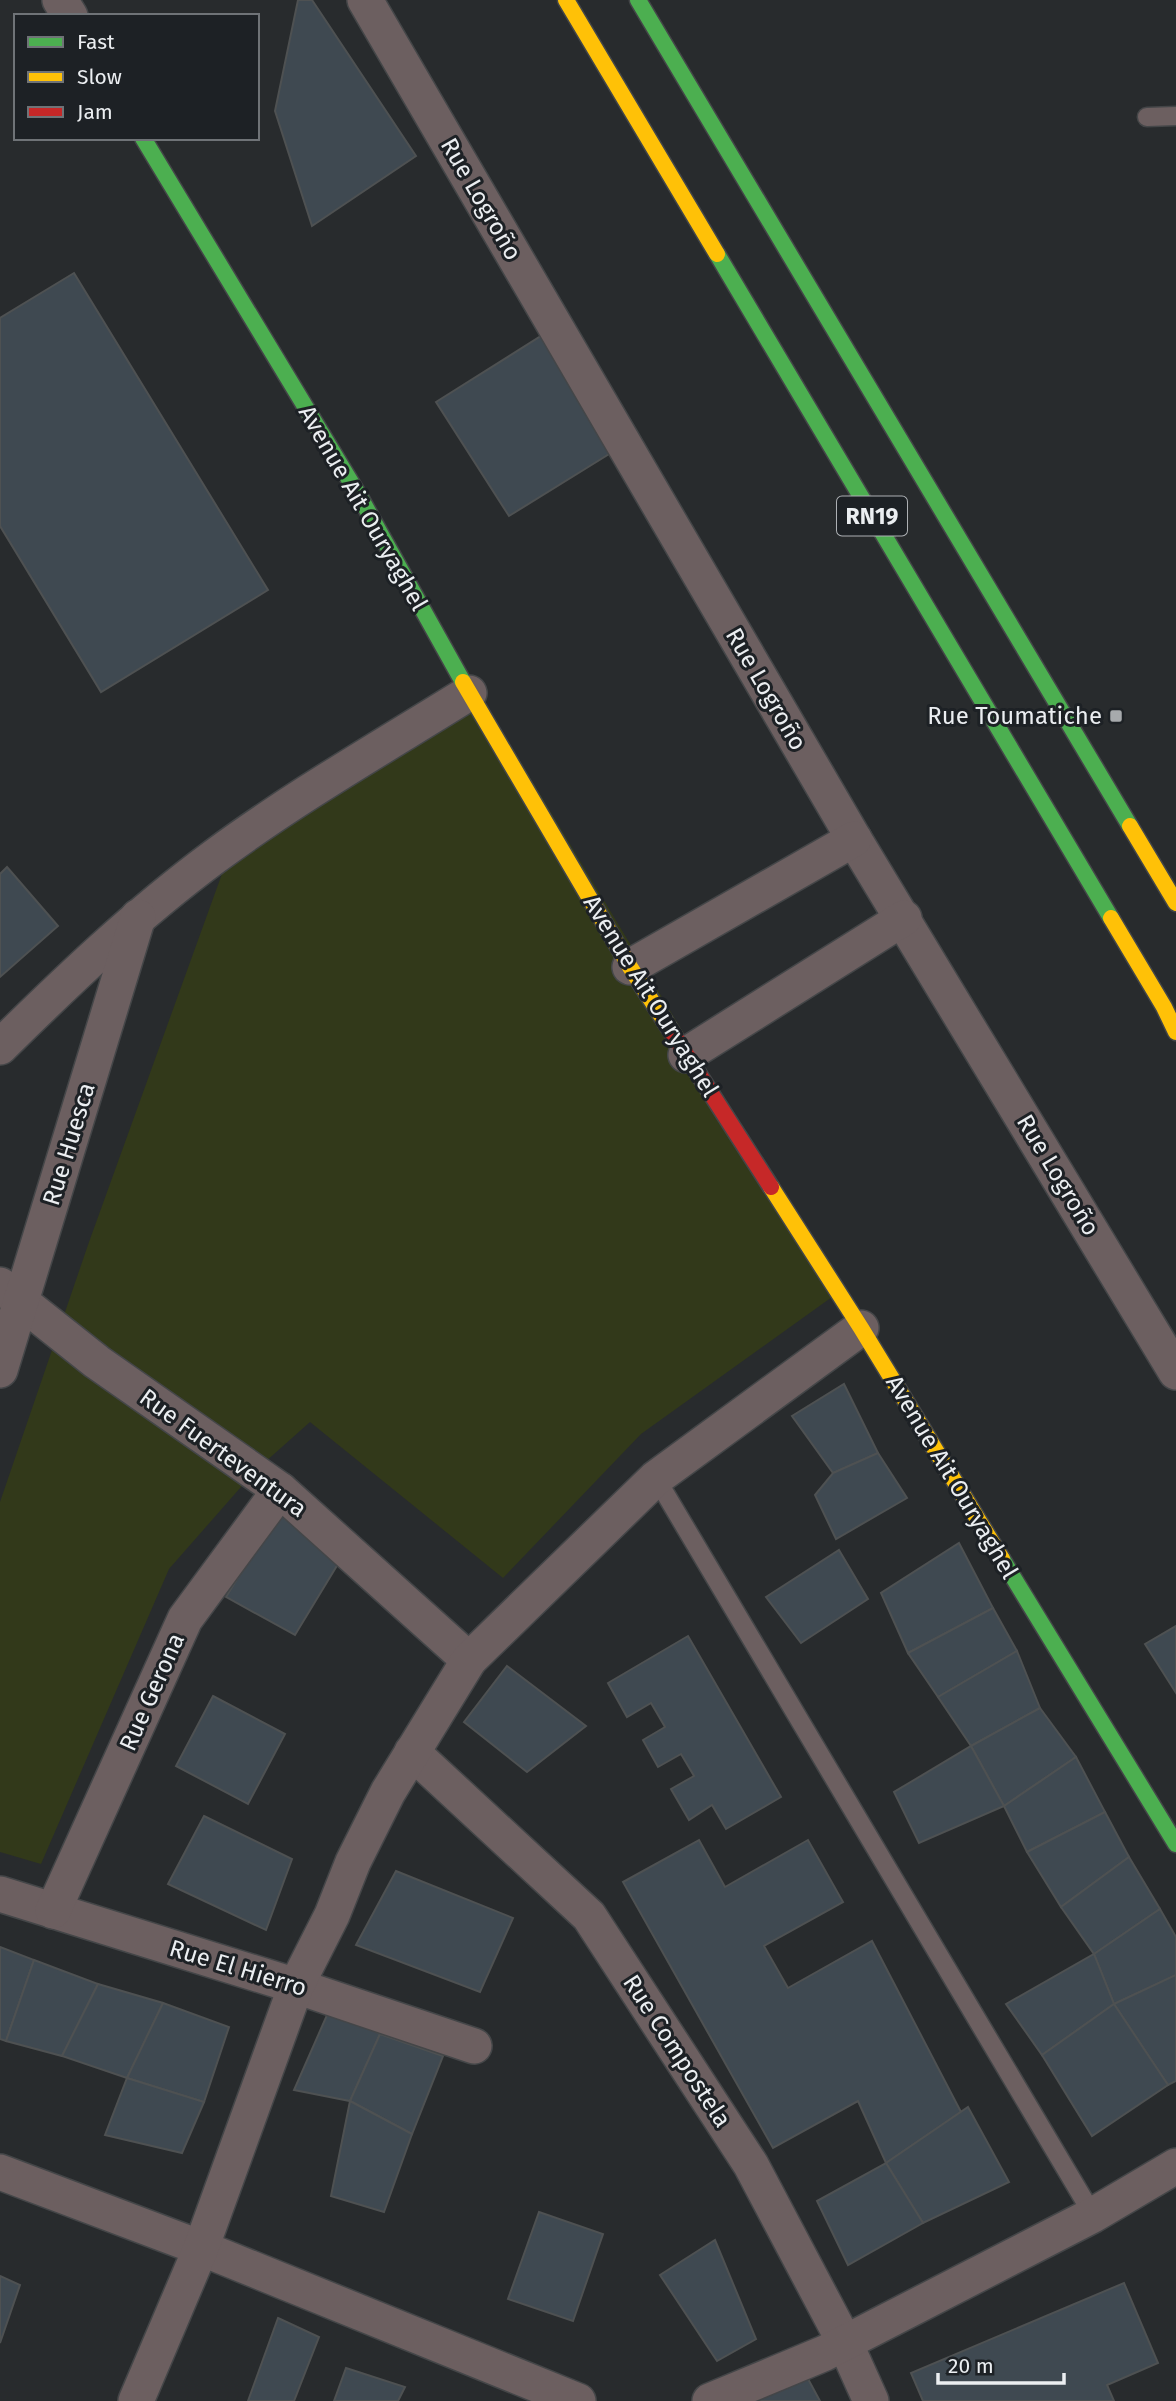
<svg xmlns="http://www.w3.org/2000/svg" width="1176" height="2401" font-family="'Fira Sans',sans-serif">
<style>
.green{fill:#32391a}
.building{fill:#3f4951;stroke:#4e5152;stroke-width:2}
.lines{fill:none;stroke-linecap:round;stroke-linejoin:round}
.lane-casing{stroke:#444648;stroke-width:21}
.street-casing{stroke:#444648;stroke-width:38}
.fast-casing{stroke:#444648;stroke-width:19}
.slow-casing{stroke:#444648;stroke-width:19}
.jam-casing{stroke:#444648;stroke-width:19}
.lane{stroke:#6c5f60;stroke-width:18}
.street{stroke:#6c5f60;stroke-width:35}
.fast{stroke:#4caf50;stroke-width:16}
.slow{stroke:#ffc107;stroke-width:16}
.jam{stroke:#c62828;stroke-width:16}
.poi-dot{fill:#a7aaac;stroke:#1d2125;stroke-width:2.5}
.labels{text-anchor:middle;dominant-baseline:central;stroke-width:6;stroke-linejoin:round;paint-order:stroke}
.shield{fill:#1d2125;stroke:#adb0b4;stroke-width:2}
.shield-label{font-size:23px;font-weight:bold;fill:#ebeef1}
.street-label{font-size:24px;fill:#ebeef1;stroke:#1d2125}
.poi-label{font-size:24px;fill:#ebeef1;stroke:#1d2125;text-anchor:end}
</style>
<rect width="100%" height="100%" fill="#282b2d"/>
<path class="green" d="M480,694l359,598 -198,142 -138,144 -193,-156 -55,49 -86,98 -128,295 -41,-12v-350l89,-260 134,-371z"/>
<g class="building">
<path d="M298,0h14l104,156 -104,70 -37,-115z"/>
<path d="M74,273l194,317 -167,102 -101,-166v-208z"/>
<path d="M541,336l73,115 -105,65 -73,-114z"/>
<path d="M7,867l51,59 -58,51v-103z"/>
<path d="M844,1384l34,69 -45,20 -41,-57z"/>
<path d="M878,1453l29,45 -71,41 -21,-44 18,-22z"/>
<path d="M277,1513l64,46 -46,76 -69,-38z"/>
<path d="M959,1543l34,65 -85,45 -27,-60z"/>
<path d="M839,1550l29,49 -67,44 -35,-46z"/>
<path d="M993,1608l24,43 -79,46 -30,-44z"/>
<path d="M1176,1626v67l-31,-49z"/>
<path d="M688,1636l93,161 -55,32 -14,-24 -23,15 -18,-31 23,-13 -13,-22 -23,13 -15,-27 22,-13 -14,-24 -24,14 -19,-34z"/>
<path d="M1017,1651l23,57 -69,38 -33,-49z"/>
<path d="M507,1666l79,60 -59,46 -63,-50z"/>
<path d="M213,1696l72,38 -37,70 -72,-38z"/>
<path d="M1040,1708l36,49 -72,49 -33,-60z"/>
<path d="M971,1746l33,60 -85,37 -25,-51z"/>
<path d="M1076,1757l29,55 -78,40 -23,-46z"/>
<path d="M1105,1812l24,45 -68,50 -34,-55z"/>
<path d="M204,1816l88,43 -26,71 -98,-46z"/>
<path d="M699,1840l26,47 83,-47 35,62 -79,44 24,42 84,-47 89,171 -75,51 -28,-62 -85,47 -150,-266z"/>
<path d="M1129,1857l31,52 -66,45 -33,-47z"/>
<path d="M396,1871l117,47 -33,74 -124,-47z"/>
<path d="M1160,1909l16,28v38l-62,29 -20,-50z"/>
<path d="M0,1947l34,13 -28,81 -6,-2z"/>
<path d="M1094,1954l20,50 -72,51 -36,-51z"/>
<path d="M34,1960l64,24 -36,72 -56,-15z"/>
<path d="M1176,1975v106l-8,4 -54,-81z"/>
<path d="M98,1984l65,19 -36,75 -65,-22z"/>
<path d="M163,2003l66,24 -25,75 -77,-24z"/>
<path d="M1114,2004l54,81 -76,51 -50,-81z"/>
<path d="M331,2006l49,28 -30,67 -56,-11z"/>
<path d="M380,2034l63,22 -31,78 -62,-33z"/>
<path d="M127,2078l77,24 -22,51 -77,-18z"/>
<path d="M350,2101l62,33 -28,78 -53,-16z"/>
<path d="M968,2107l41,75 -86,41 -37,-60z"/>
<path d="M886,2163l37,60 -75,42 -31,-64z"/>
<path d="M539,2212l64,22 -30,87 -65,-22z"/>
<path d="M715,2240l41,99 -39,22 -57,-86z"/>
<path d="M0,2276l20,9 -20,58z"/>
<path d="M1124,2283l34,80 -51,22 7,16h-191l-12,-28z"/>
<path d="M278,2318l41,19 -25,64h-46z"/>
<path d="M346,2368l59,19 -7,14h-64z"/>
<path d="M807,2377l13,24h-74z"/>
</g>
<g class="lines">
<g class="lane-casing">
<g id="lane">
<path d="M1147,117l29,-1"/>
<path d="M656,1478l437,737"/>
</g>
</g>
<g class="street-casing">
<g id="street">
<path d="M60,0l10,16"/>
<path d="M365,0l489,839 322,533"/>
<path d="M630,967l224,-128"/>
<path d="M0,1047c68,-67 137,-133 214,-190 81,-60 170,-111 255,-164"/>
<path d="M686,1055l218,-137"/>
<path d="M0,1285l97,77 183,128 189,170"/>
<path d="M0,1370l138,-453"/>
<path d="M412,1752l177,164 162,249 94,178 26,58"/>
<path d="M0,1894l296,92 178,60"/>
<path d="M53,1911l132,-292 95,-129"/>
<path d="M0,2172l201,76 377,153"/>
<path d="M136,2401l65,-153 95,-262 36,-71 21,-53 35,-70 81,-132 187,-182 205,-150"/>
<path d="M710,2401l115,-48 268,-138 83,-49"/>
</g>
</g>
<g class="fast-casing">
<g id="fast">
<path d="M638,0l492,826"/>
<path d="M143,138l218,361 102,183"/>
<path d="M717,254l394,664"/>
<path d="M1002,1559l174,285"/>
</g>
</g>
<g class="slow-casing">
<g id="slow">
<path d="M566,0l151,254"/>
<path d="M463,682l167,285 34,53"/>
<path d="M1130,826l46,77"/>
<path d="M1111,918l53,89 12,25"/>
<path d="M771,1187l90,141 141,231"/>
</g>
</g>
<g class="jam-casing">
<path id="jam" d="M664,1020l107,167"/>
</g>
<use href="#lane" class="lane"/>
<use href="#street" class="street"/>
<use href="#fast" class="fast"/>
<use href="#slow" class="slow"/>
<use href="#jam" class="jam"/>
</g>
<rect class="poi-dot" x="1109" y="709" width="14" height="14" rx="3.5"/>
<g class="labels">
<rect class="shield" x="837" y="496.5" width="70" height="39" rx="5"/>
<g class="shield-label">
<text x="872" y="516">RN19</text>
</g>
<g class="street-label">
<text transform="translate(481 199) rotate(60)">Rue Logroño</text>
<text transform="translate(363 508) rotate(60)">Avenue Ait Ouryaghel</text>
<text transform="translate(766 689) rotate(60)">Rue Logroño</text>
<text transform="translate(651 996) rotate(58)">Avenue Ait Ouryaghel</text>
<text transform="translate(69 1144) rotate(-73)">Rue Huesca</text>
<text transform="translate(1058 1175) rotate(59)">Rue Logroño</text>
<text transform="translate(223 1453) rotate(36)">Rue Fuerteventura</text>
<text transform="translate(952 1477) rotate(59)">Avenue Ait Ouryaghel</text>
<text transform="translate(152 1692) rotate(-66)">Rue Gerona</text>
<text transform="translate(238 1968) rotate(17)">Rue El Hierro</text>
<text transform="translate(677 2051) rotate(57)">Rue Compostela</text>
</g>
<g class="poi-label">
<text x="1102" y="716">Rue Toumatiche</text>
</g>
</g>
<rect x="14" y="14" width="245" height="126" fill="#1d2125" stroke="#6f7377" stroke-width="2"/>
<rect x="28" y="37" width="35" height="10" fill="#4caf50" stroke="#6f7377" stroke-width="2"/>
<text x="77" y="49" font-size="21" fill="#ebeef1">Fast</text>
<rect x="28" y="72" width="35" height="10" fill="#ffc107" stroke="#6f7377" stroke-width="2"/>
<text x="77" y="84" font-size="21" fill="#ebeef1">Slow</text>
<rect x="28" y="107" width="35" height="10" fill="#c62828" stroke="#6f7377" stroke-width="2"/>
<text x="77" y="119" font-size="21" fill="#ebeef1">Jam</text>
<path d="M938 2373v10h126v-10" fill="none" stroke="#ebeef1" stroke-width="3.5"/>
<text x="948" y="2373" font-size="21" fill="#ebeef1" stroke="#1d2125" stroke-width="5" paint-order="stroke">20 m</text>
</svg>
